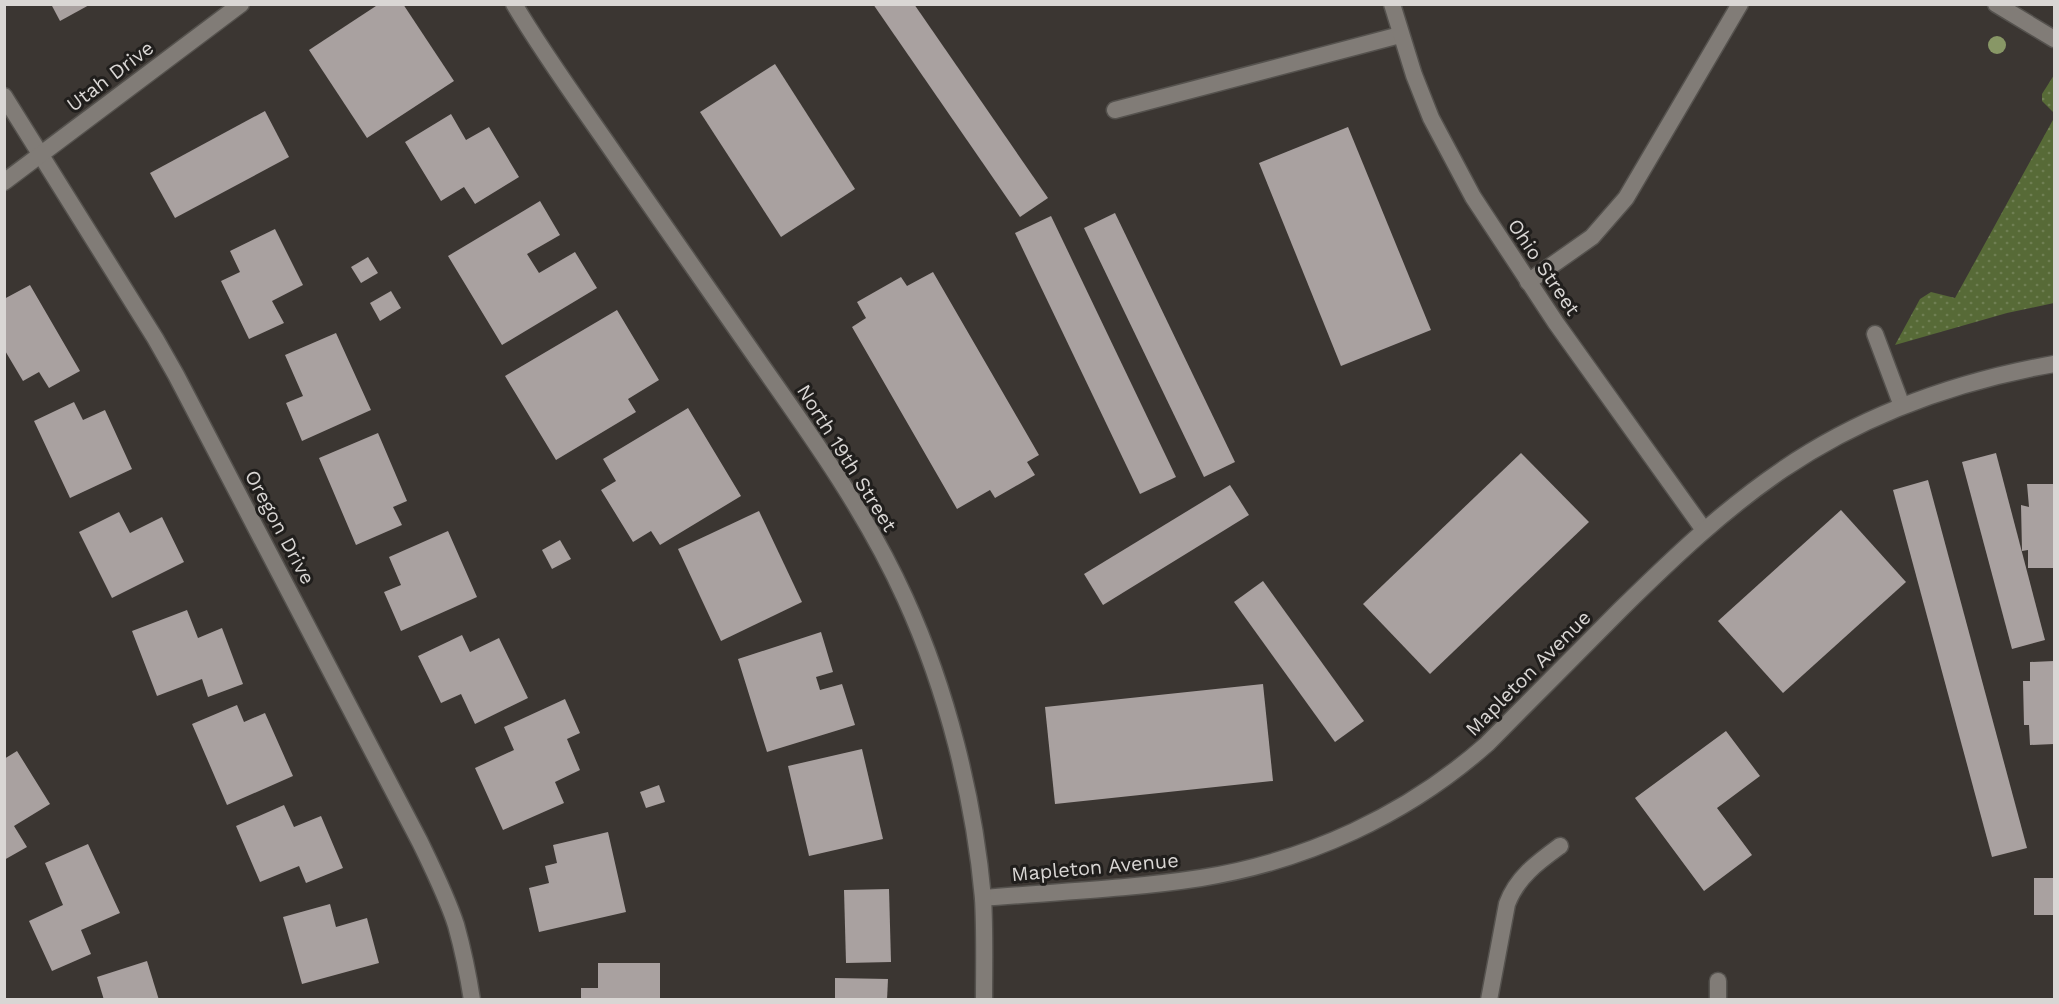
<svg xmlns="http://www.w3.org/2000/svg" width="2059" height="1004" font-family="'Work Sans',sans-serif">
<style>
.grass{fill:url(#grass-dots)}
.building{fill:#a9a1a0}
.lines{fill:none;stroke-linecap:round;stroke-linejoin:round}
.service-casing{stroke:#55524e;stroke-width:19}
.minor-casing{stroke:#55524e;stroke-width:19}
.tertiary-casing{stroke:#55524e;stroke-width:19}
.service{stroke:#817c77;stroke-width:16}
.minor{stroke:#817c77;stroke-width:16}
.tertiary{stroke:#817c77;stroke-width:16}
.tree{fill:#889766}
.labels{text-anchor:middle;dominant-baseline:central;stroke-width:6;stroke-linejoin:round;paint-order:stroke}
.street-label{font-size:20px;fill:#d9d6d4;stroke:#201e1c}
</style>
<defs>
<pattern id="grass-dots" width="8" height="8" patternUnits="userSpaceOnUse" patternTransform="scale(1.5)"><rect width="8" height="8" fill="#576a37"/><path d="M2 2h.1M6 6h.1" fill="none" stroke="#6f7f53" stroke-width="1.8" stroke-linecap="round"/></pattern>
</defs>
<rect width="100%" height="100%" fill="#3b3632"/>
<g class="grass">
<path d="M2054,75v38l-12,-12v-7z"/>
<path d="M2054,118v185l-47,10 -112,32 25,-46 11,-7 24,6z"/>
</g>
<g class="building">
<path d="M51,4h40l-31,17z"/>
<path d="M379,4h24l51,77 -87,57 -58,-88z"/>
<path d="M873,4h41l134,194 -28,19z"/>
<path d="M775,64l80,125 -74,48 -81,-125z"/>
<path d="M265,111l24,46 -114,61 -25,-45z"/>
<path d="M451,114l15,26 23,-13 30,50 -44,27 -11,-17 -23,14 -36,-59z"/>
<path d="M1348,127l83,203 -90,36 -82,-203z"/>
<path d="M540,201l20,34 -33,19 12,19 36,-21 22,36 -95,57 -54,-89z"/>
<path d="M1115,213l120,249 -31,15 -120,-249z"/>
<path d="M1051,216l125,261 -36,17 -125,-261z"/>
<path d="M275,229l28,56 -31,16 12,22 -35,16 -28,-58 19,-9 -10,-21z"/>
<path d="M368,257l10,16 -17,10 -10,-16z"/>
<path d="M933,272l106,183 -12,7 8,13 -40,23 -5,-8 -33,19 -105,-182 14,-9 -9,-16 44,-25 6,9z"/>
<path d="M30,285l50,86 -31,17 -10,-16 -16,9 -19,-32v-50z"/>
<path d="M391,291l10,17 -21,13 -10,-18z"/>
<path d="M617,310l42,70 -31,19 8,13 -80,48 -51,-84z"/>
<path d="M336,333l35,77 -69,31 -16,-38 17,-7 -18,-41z"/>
<path d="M74,402l9,18 22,-10 27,59 -62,29 -36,-77z"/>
<path d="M688,408l53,88 -81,49 -9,-14 -18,11 -32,-52 15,-9 -13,-22z"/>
<path d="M378,433l29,68 -14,6 9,18 -46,20 -37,-87z"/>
<path d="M1521,453l68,69 -159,152 -67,-70z"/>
<path d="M1996,453l49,187 -33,9 -50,-187z"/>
<path d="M1928,480l99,368 -35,9 -99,-367z"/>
<path d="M2027,484h27v84h-26v-18l-6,1 -1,-46 8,2z"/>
<path d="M1230,485l19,30 -146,90 -19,-31z"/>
<path d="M1841,510l65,72 -123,111 -65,-72z"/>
<path d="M759,511l43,91 -81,39 -43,-92z"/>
<path d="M119,512l11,21 32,-16 22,45 -72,36 -33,-66z"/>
<path d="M448,531l29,66 -76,34 -17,-39 17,-7 -12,-28z"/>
<path d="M560,540l11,19 -19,10 -10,-19z"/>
<path d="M1263,581l101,140 -29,21 -101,-140z"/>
<path d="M187,610l11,28 24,-10 21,56 -35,13 -6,-18 -45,17 -25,-65z"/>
<path d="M821,632l12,40 -17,5 4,13 22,-6 13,41 -88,27 -29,-93z"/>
<path d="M462,635l8,17 29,-14 29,60 -53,26 -14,-30 -20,9 -23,-47z"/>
<path d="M2054,661v83l-24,1 -1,-20h-5l-1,-44h7v-19z"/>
<path d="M1263,684l10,97 -218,23 -10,-97z"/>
<path d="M565,699l15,34 -13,6 13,31 -25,12 9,21 -61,27 -28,-62 39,-18 -10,-23z"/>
<path d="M237,705l7,17 21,-9 28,63 -66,29 -35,-81z"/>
<path d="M1726,731l34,45 -43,32 35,47 -48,36 -69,-93z"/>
<path d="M862,749l21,90 -74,17 -21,-90z"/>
<path d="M17,751l33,53 -36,22 13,21 -23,13v-101z"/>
<path d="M659,785l6,17 -19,6 -6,-16z"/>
<path d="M284,805l10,22 27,-11 22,52 -37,15 -7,-17 -39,16 -24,-56z"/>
<path d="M608,832l18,80 -87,20 -10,-44 20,-5 -4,-17 12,-3 -4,-18z"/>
<path d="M88,844l32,69 -39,17 10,24 -39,17 -23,-50 34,-16 -18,-42z"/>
<rect x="2034" y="878" width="20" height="37"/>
<path d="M889,889l2,73 -45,1 -2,-73z"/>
<path d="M330,904l6,23 31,-9 12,45 -77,21 -19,-67z"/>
<path d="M147,961l12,39h-55l-7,-23z"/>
<path d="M598,963h62v37h-79v-12h17z"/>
<path d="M835,978l53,1 -1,21h-52z"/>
</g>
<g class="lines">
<g class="service-casing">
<g id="service">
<path d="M1996,4l58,35"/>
<path d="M1115,110l285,-75"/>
<path d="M1528,282l64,-45 34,-39 114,-194"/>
<path d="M1875,334l27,72"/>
<path d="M1489,1000l18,-96c10,-27 31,-42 53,-58"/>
<path d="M1718,1000v-19"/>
</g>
</g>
<g class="minor-casing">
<g id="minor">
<path d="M1392,4l22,71 17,43 42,79 83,126 148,207"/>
<path d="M4,96l151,242 21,37 244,467c13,27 27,55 36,83 7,25 12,49 16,75"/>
<path d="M4,182l237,-178"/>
<path d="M983,898c72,-6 146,-9 218,-20 106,-17 206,-63 286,-134 45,-45 89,-90 134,-135 51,-50 102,-99 161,-139 82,-56 176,-89 272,-106"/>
</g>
</g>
<g class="tertiary-casing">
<path id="tertiary" d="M514,4c32,54 69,104 104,155 47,68 95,136 142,204 53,75 107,151 145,235 42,92 69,200 78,300 2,34 1,68 1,102"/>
</g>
<use href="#service" class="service"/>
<use href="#minor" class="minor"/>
<use href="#tertiary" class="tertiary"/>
</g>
<circle class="tree" cx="1997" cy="45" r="9"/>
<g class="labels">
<g class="street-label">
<text transform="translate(110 76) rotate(-37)">Utah Drive</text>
<text transform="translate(1544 267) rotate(56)">Ohio Street</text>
<text transform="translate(847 458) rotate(58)">North 19th Street</text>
<text transform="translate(280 527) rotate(62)">Oregon Drive</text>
<text transform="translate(1528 673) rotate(-45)">Mapleton Avenue</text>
<text transform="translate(1095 867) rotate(-5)">Mapleton Avenue</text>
</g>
</g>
<rect width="2059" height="1004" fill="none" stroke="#d9d6d4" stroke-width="12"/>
</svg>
